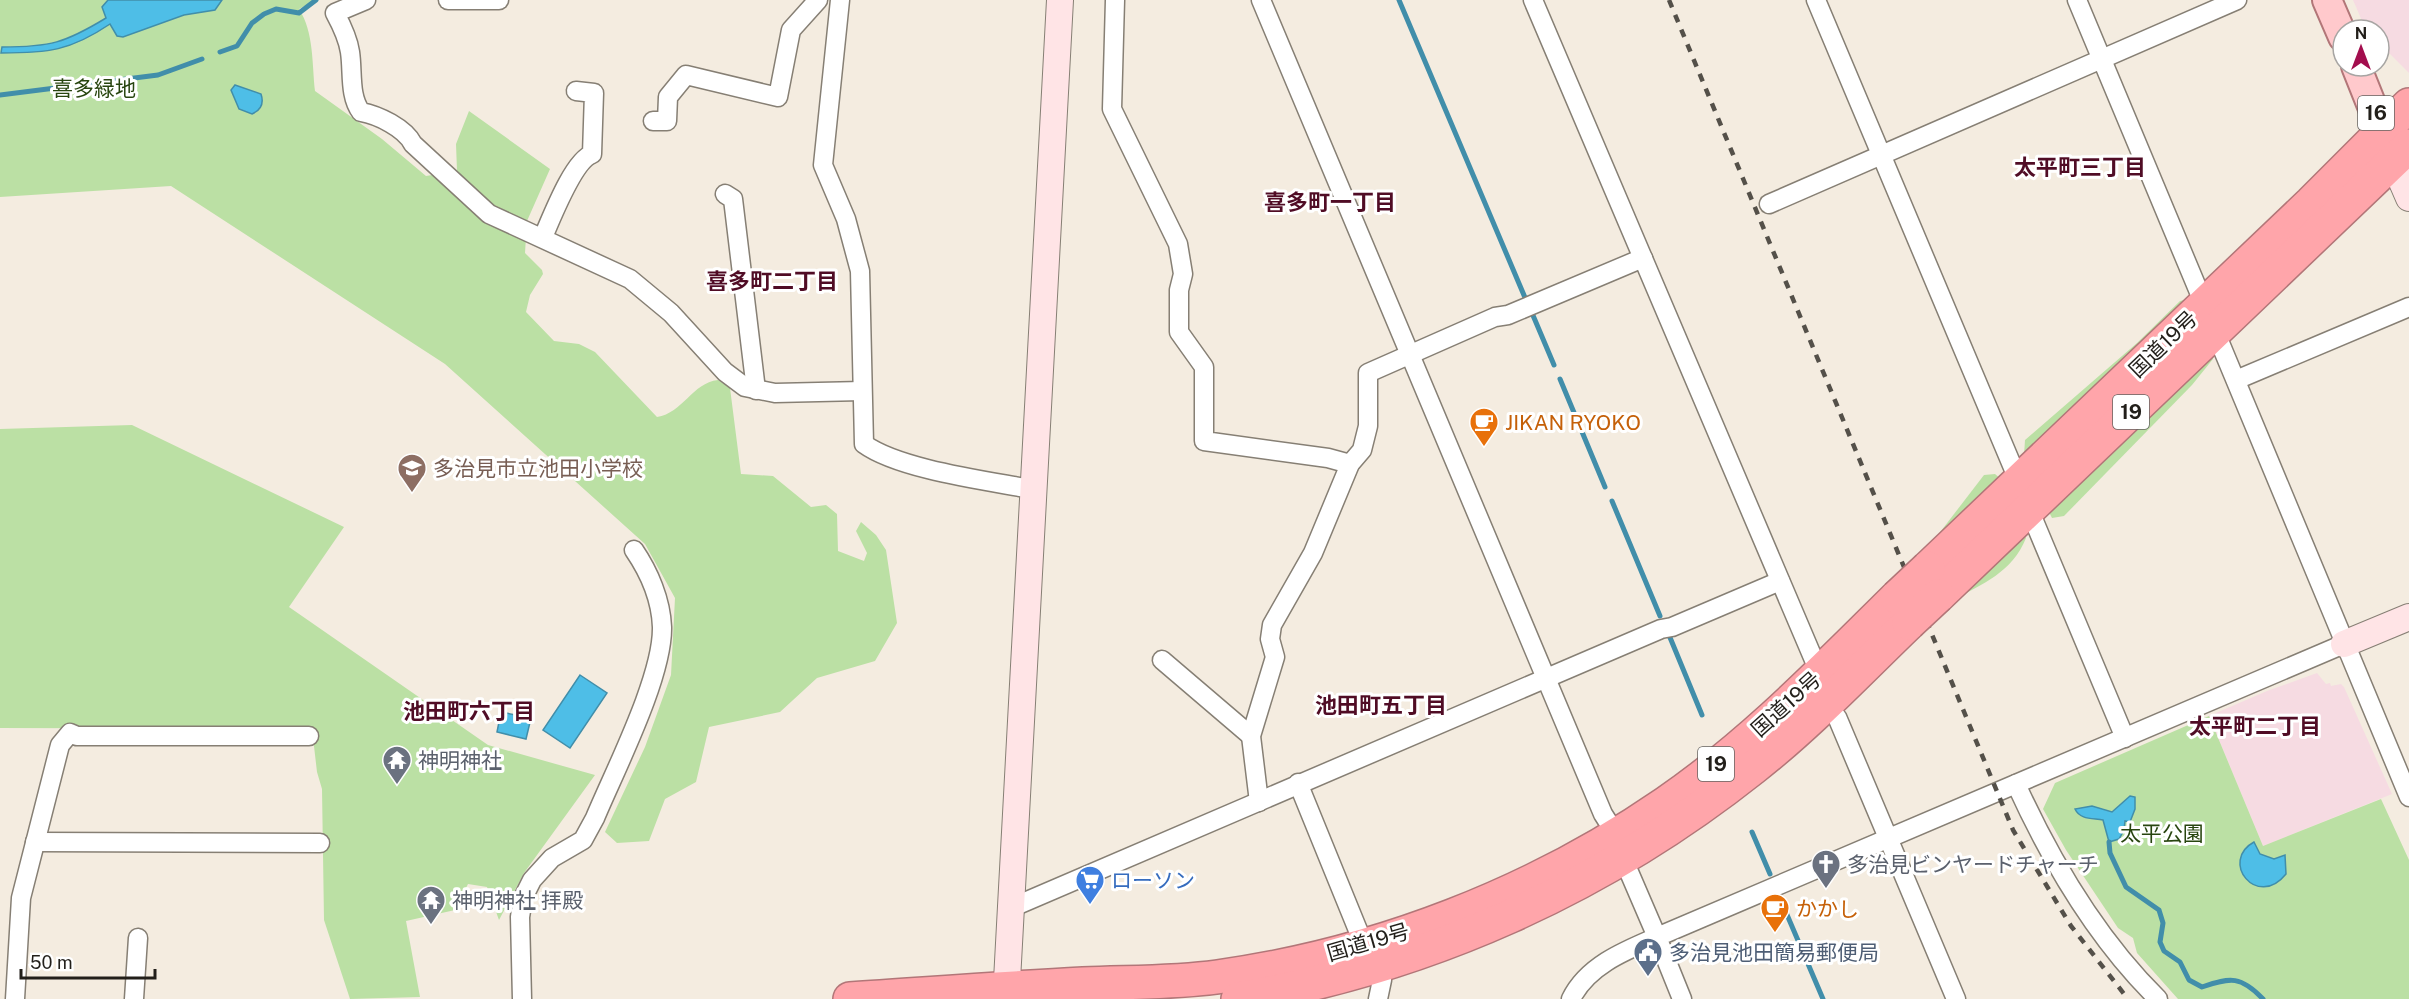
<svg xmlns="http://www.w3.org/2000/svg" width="2409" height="999" font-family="'Public Sans','Noto Sans JP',sans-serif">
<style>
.commercial{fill:#f6dbe2}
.green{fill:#bbe0a4}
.water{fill:#4ebee7;stroke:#418eaa;stroke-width:1.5}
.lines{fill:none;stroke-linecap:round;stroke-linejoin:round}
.stream{stroke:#418eaa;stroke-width:5}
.street-casing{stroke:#867f74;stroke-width:21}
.secondary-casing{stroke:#867f74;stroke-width:28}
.primary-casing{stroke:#b27678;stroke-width:32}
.highway-casing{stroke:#b27678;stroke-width:36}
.street{stroke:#fff;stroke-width:18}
.secondary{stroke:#ffe4e6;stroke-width:26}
.primary{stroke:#ffc9cc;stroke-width:28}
.highway{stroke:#ffa5aa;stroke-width:33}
.rail{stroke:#545049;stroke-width:4.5;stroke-dasharray:8 8;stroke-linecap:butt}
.highway-bridge-casing{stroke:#b27678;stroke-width:36;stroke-linecap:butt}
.highway-bridge{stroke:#ffa5aa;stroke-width:33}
.labels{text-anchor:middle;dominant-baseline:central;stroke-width:6;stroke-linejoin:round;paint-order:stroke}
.shield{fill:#fff;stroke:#64625f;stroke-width:1.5}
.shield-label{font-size:20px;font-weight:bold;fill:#221f1a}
.park-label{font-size:21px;fill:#28450f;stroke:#fff}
.street-label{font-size:21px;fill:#221f1a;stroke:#fff}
.food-label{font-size:21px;fill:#c56008;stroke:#fff;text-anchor:start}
.education-label{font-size:21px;fill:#785e54;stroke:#fff;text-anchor:start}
.worship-label{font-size:21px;fill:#5b616d;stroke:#fff;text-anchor:start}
.shop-label{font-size:21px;fill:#366cbe;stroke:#fff;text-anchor:start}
.service-label{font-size:21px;fill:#4e5e75;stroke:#fff;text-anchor:start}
.neighbourhood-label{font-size:22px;font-weight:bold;fill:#500c25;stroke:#fff}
</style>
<rect width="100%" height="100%" fill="#f4ece0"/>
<g class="commercial">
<path d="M2353,0h56v73l-30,-30v-13h-13z"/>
<path d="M2317,673l9,11 4,-1 1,3 10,-2 3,3 48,107 -129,52 -54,-130 58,-25z"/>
</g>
<g class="green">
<path d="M0,0h316l-17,9c15,23 13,55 16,82l67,48 44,37 31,-5 -1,-27 13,-33 81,58 -23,52 -2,32 17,17 1,4 -13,21 -4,17 28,29 25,3 16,8 62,65c26,-4 35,-34 61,-37l12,8 11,86 32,2 38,31 15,-2 11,9 1,37 26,10 3,-8 -11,-22 5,-9 15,13 10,15 11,73 -22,38 -58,17 -37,34 -71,15 -13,55 -31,17 -16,42 -32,2 -12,-11 40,-85 26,-72 4,-77 -30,-54 -200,-180 -274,-178 -171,11z"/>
<path d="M2189,299l-165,156 1,-15 112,-97 43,-42z"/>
<path d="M2214,352l-1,7 -21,26 -128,131 -12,2 -4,-8z"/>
<path d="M132,425l212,102 -55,80 199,138 107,30 -71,98 -25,47 -12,-33 -19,-3 -13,26 -49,11 14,76 -70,2 -26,-79 -2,-131 -5,-17 -5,-43 -312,-1v-299z"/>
<path d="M1995,474l7,6 -81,77 63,-82z"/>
<path d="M2023,533l3,5c-14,35 -43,45 -74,63z"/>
<path d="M2209,716l54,130 118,-47 28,61v139h-231l-41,-46 -4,-15 -15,-10 -52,-78 -23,-41 12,-26z"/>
</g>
<g class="water">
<path d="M108,0h114l-7,10 -31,5 -61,22 -6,-1 -7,-12c-40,27 -62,29 -109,29l1,-6c48,0 63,-4 104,-29l-4,-11z"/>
<path d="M235,85l26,9c3,9 0,16 -9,20l-13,-5 -8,-19z"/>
<path d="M580,675l27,18 -37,55 -27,-18z"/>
<path d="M501,712l30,6 -5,21 -29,-7z"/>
<path d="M2130,796l5,1v12l-5,13 -5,-1 -1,9 -5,9 -10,3 -6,-22c-10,-2 -23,0 -28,-11l17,-3 20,6z"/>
<path d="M2254,842l6,12 14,5 11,-4 1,19c-29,36 -67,-13 -32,-32z"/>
</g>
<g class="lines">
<g class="stream">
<path d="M1399,0l127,300"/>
<path d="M220,52l17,-6 15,-23 12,-9 12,-5 23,4 17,-13"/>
<path d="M0,95l158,-20 44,-16"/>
<path d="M1532,313l22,52"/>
<path d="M1560,379l45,108"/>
<path d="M1612,501l48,115"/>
<path d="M1669,635l33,80"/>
<path d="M1752,832l18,42"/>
<path d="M2109,842l1,11 16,34 33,23 4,13 -3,19 4,9 16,11 9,18 13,7c29,-10 39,-11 61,12"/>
<path d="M1779,896l44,103"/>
</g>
<g class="street-casing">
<g id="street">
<path d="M366,0l-31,13c7,13 13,25 15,39 3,20 -1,44 11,60 17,3 44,16 52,32l76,70 141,65 41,34 54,59 20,15 30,6 87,-2"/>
<path d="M448,0h51"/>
<path d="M840,0l-17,165 23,54 14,52 4,173c36,26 126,37 172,46"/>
<path d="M1115,0l-3,109 66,135 5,30 -4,16v42l25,35v74l124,17 22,6"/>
<path d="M1261,0l342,814 7,11"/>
<path d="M1533,0l281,660"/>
<path d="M1816,0l198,470"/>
<path d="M2077,0l122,292"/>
<path d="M653,121h14l1,-24 18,-22 92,22 13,-67 27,-30"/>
<path d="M725,194l8,5 23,191"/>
<path d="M1769,204l468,-204"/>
<path d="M543,237c9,-20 30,-76 49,-83l2,-61 -18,-2"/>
<path d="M2220,343l189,454"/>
<path d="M2236,380l173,-73"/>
<path d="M2034,521l91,217"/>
<path d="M1162,660l89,76"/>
<path d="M1837,717l119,282"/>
<path d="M1298,783l66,162"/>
<path d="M2016,784c35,77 81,155 142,215"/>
<path d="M1259,802l-8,-66 24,-79 -5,-18 2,-14 41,-72 37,-89 12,-14 6,-24v-53l127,-56 13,-2 135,-57"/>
<path d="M35,842l285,1"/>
<path d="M1013,907l648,-278 11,-2 108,-46"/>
<path d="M1377,967l5,13 -4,19"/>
<path d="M15,999l6,-101 39,-153 10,-12 7,3h232"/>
<path d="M134,999l4,-61"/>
<path d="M522,999l-2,-82 3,-19 9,-18 20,-22 31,-18 12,-22c20,-48 68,-141 67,-191 -1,-27 -13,-55 -28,-77"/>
<path d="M1571,999c16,-33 53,-48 86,-62l-28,-65"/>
<path d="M1682,999l-25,-62 687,-293"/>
</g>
</g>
<g class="secondary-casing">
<g id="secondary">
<path d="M2393,161l16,37"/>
<path d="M2344,644l65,-27"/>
<path d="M1006,999l54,-999"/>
</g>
</g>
<g class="primary-casing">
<g id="primary">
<path d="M2327,0l16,37"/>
<path d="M2356,66l34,85"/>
</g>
</g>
<g class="highway-casing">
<g id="highway">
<path d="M1928,568l383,-365 98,-98"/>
<path d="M1938,596l471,-450"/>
<path d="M850,999c77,-5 155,-11 233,-15 44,-2 91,-1 134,-7 160,-22 317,-83 449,-174 86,-59 158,-134 231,-206"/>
<path d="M1238,999c190,-33 364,-111 515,-231 56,-44 105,-96 156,-145"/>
</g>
</g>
<use href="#street" class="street"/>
<use href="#secondary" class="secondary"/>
<use href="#primary" class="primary"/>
<use href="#highway" class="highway"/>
<path class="rail" d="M1669,0l344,830 58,96 57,73"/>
<g class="highway-bridge-casing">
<g id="highway-bridge">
<path d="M1897,597l31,-29"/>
<path d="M1909,623l29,-27"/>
</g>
</g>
<use href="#highway-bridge" class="highway-bridge"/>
</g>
<defs>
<g id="cafe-pin" transform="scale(1.5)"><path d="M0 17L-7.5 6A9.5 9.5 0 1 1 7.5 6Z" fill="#e8710a" stroke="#fff"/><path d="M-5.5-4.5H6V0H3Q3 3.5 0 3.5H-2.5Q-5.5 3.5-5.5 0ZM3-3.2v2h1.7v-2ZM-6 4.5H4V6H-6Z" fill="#fff"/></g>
<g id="school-pin" transform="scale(1.5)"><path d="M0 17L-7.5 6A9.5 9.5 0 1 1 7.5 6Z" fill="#8d6e63" stroke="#fff"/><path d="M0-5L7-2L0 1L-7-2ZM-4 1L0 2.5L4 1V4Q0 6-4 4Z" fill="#fff"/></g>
<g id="temple-pin" transform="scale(1.5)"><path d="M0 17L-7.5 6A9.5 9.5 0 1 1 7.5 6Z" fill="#6b7280" stroke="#fff"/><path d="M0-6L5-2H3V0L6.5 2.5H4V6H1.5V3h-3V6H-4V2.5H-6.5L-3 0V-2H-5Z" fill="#fff"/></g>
<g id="church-pin" transform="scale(1.5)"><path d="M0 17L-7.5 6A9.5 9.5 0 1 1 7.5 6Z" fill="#6b7280" stroke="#fff"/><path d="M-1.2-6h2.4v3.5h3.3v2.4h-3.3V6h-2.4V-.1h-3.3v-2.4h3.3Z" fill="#fff"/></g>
<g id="supermarket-pin" transform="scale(1.5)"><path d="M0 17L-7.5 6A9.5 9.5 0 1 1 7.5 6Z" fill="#3f7fe0" stroke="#fff"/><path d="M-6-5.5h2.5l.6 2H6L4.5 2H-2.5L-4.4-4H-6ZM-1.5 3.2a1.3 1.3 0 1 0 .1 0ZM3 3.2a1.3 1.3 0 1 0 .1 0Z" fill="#fff"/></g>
<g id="civic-pin" transform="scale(1.5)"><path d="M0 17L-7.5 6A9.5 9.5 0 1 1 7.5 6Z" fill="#5c6f8a" stroke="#fff"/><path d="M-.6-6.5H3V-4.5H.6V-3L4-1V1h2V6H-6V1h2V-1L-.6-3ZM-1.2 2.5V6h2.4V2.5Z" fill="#fff"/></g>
</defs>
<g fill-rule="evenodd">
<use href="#cafe-pin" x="1484" y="422"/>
<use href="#school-pin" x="412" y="468"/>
<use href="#temple-pin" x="397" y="760"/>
<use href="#church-pin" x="1826" y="864"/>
<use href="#supermarket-pin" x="1090" y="880"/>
<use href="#temple-pin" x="431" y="900"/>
<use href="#cafe-pin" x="1775" y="908"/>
<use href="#civic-pin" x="1648" y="952"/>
</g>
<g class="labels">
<g class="shield">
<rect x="2358" y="96" width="36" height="34" rx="4.5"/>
<rect x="2113" y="395" width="36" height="34" rx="4.5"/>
<rect x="1698" y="747" width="36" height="34" rx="4.5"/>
</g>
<g class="shield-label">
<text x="2376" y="113">16</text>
<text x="2131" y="412">19</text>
<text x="1716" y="764">19</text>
</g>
<g class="park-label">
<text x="94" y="88">喜多緑地</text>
<text x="2162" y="833">太平公園</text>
</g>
<g class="street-label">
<text transform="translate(2163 344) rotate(-44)">国道19号</text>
<text transform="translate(1786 704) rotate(-42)">国道19号</text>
<text transform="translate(1368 942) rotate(-16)">国道19号</text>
</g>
<g class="food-label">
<text x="1505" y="422">JIKAN RYOKO</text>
<text x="1796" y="908">かかし</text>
</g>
<g class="education-label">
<text x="433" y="468">多治見市立池田小学校</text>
</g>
<g class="worship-label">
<text x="418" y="760">神明神社</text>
<text x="1847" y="864">多治見ビンヤードチャーチ</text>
<text x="452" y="900">神明神社 拝殿</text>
</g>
<g class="shop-label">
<text x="1111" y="880">ローソン</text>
</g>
<g class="service-label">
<text x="1669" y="952">多治見池田簡易郵便局</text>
</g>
<g class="neighbourhood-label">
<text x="2080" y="167">太平町三丁目</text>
<text x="1330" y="202">喜多町一丁目</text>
<text x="772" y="281">喜多町二丁目</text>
<text x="1381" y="705">池田町五丁目</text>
<text x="469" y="711">池田町六丁目</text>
<text x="2255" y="726">太平町二丁目</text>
</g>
</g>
<g transform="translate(2361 48)"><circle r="28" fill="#ffffff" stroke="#a7a5a3" stroke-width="1.5"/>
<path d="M0-4.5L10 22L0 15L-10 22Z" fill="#a30e4e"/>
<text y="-9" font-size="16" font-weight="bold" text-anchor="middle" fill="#221f1a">N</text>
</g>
<path d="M21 969v9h134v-9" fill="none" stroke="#221f1a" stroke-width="3"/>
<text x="30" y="969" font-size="18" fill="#221f1a" stroke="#ffffff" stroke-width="4.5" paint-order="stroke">50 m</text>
</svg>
